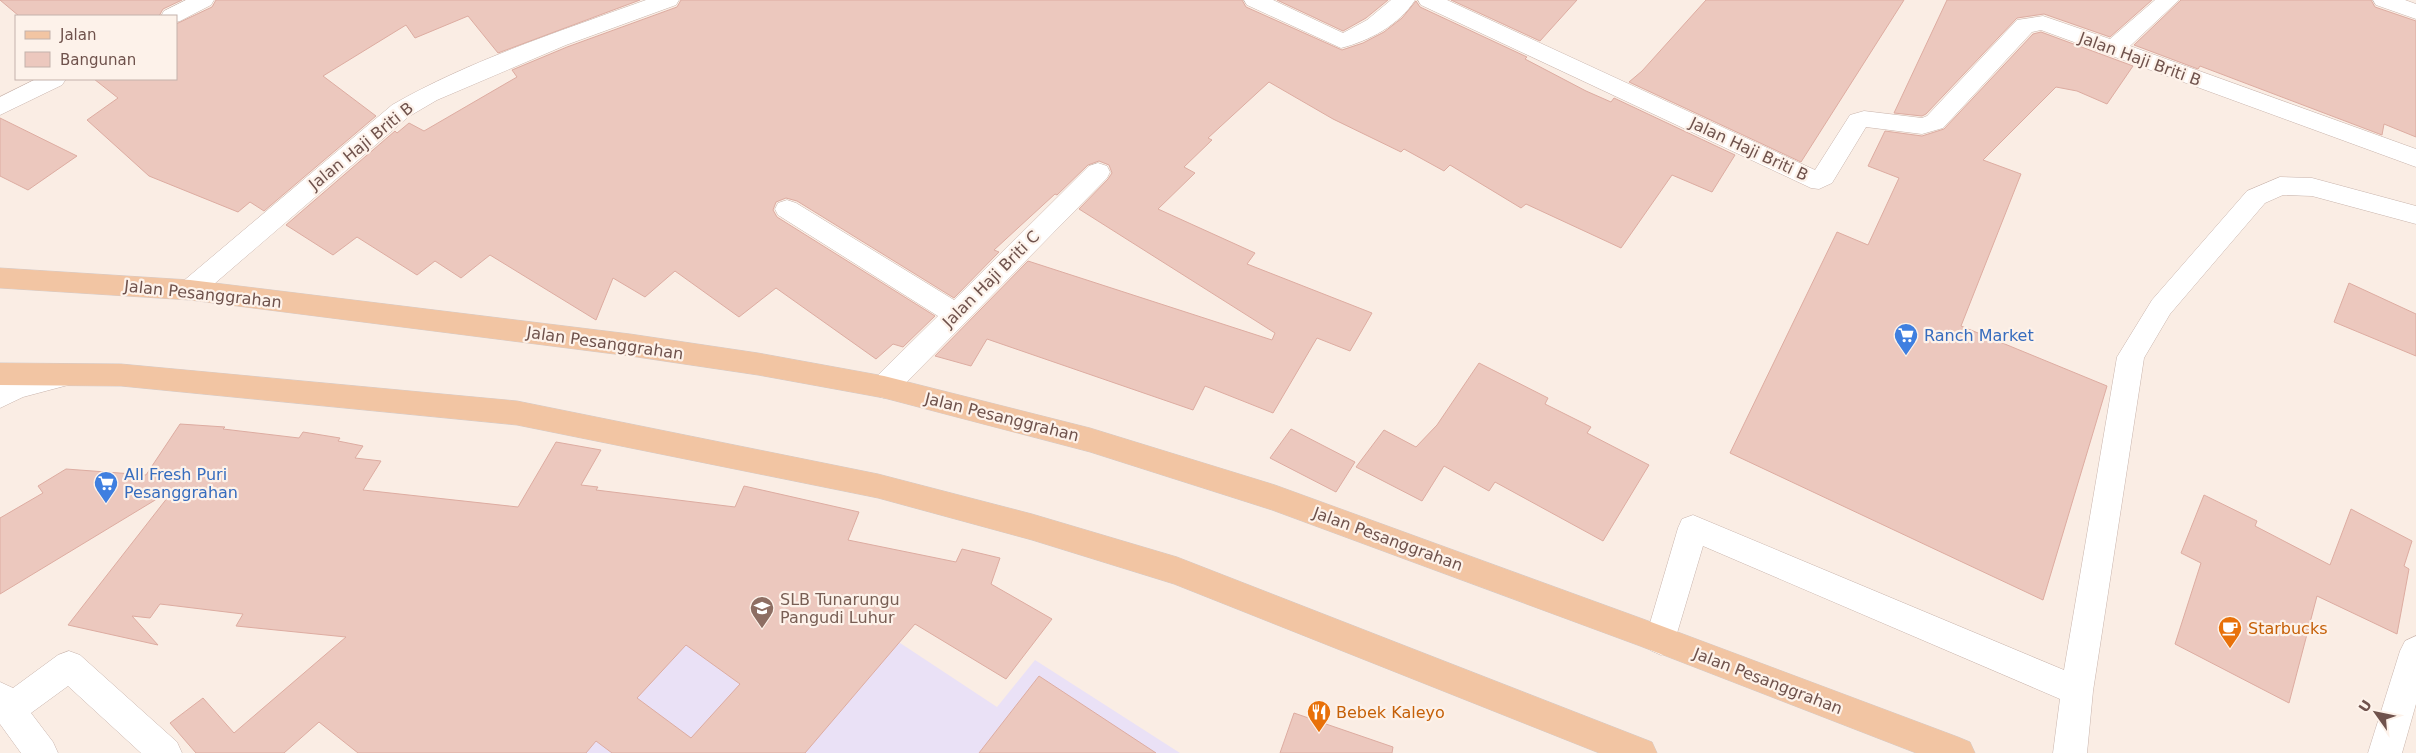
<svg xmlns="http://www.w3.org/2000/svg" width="2416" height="753" font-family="'DejaVu Sans',sans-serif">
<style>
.education{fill:#eae1f6}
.building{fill:#ecc8be;stroke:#ddaca1;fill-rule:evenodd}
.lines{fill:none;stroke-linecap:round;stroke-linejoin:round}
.minor-casing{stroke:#c9b4ac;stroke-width:1}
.major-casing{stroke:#d4cbc9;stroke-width:1}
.minor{fill:#fff;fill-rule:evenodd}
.major{fill:#f2c5a3;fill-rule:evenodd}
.labels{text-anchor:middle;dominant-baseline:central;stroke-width:4.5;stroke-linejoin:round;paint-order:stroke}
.street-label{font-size:16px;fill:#6f524c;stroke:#fdf2ea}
.shop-label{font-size:16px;fill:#366cbe;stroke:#fdf2ea;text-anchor:start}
.education-label{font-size:16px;fill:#785e54;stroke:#fdf2ea;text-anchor:start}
.food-label{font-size:16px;fill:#c56008;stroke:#fdf2ea;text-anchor:start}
</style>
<rect width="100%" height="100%" fill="#faede4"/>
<path class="education" d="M732,559l100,39 165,109 38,-47 145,93h-677z"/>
<g class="building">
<path d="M0,0h182l-19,9 -4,7h-140z"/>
<path d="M216,0h424l-142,53 -30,-37 -53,22 -9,-13 -83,51 53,40 -112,95 -14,-9 -12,10 -89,-36 -62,-56 31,-22 -24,-19h82v-55l36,-17z"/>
<path d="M681,0h561l4,7 96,43 21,-7 21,-11 18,-14 14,-17 4,6 107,50 -2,2 61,32 25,11 3,-4 121,57 -23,37 -40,-17 -51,73 -95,-44 -5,4 -71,-43 -6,6 -40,-22 -3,3 -68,-33 -64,-37 -61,56 4,2 -28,27 11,6 -37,36 97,44 -8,11 125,49 -22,38 -33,-13 -44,75 -68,-27 -12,24 -206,-71 -16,27 -36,-10 93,-95 244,79 3,-7 -196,-124 29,-30 4,-6 -3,-8 -10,-4 -11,4 -31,30 -2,-1 -61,56 5,2 -45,46 -157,-97 -11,-3 -10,4 -3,8 4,7 158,99 -32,31 -10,-3 -17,15 -100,-71 -37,29 -64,-46 -30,26 -32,-19 -17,42 -106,-65 -29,23 -26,-17 -18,14 -60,-38 -24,18 -47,-30 109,-94 2,2 12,-10 15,8 93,-54 -5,-7 55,-23 110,-40z"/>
<path d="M1277,0h111l-22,18 -23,13z"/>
<path d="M1451,0h126l-37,41z"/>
<path d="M1706,0h198l-103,162 -172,-80 13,-11z"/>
<path d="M1947,0h205l-42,37 -66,-23 -27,4 -91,96 -4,2 -28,-3z"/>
<path d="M2181,0h190l4,7 41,14v116l-32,-13 -2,11 -182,-69 -2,3 -64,-24z"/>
<path d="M2041,32l92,34 -26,38 -30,-13 -21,-4 -73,73 38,14 -60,152 146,60 -64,214 -313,-147 107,-221 31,13 31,-67 -31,-12 17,-35 37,5 22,-7 89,-95z"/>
<path d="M0,118l77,38 -49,34 -28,-14z"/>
<path d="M2349,283l67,31v42l-82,-34z"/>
<path d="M1479,363l69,35 -3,6 46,23 -4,6 62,32 -46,76 -108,-59 -6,9 -45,-25 -22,35 -66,-34 28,-37 32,17 21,-22z"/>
<path d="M180,424l45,3 -2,2 76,9 4,-6 37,6 -2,3 25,5 -8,12 26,3 -18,29 155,17 38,-65 45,8 -20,35 17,2 -2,3 139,17 9,-21 115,26 -11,28 108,22 6,-13 38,9 -9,26 61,35 -46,60 -91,-55 -110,129h-193l-16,-12 -10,12h-228l-39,-31 -35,31h-88l-26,-30 33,-25 31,35 112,-96 -110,-11 7,-12 -83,-10 -10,14 -18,-2 26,29 -90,-20 107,-137 -175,106v-76l43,-25 -5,-7 28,-17 80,6zM686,645l54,39 -49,54 -54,-40z"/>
<path d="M1291,429l64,33 -19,30 -66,-34z"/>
<path d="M2204,495l53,26 -2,5 75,39 21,-56 61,32 -8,25 5,3 -12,65 -80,-38 -28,107 -114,-59 26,-81 -20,-10z"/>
<path d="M1039,676l117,77h-177z"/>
<path d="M1294,713l99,34 -1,6h-112z"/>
</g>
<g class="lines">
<g class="minor-casing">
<g id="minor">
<path d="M186,0h28l-3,5 -31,16 -4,1v-6h-15l3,-5z"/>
<path d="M646,0h33l-3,5 -110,40 -129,55 -29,17 -209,180 -9,3 -9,-3 -4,-7 4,-7 211,-178c76,-44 171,-75 254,-105z"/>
<path d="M1244,0h29l70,33 24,-13 24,-20h24c-16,25 -46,41 -74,48l-94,-43z"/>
<path d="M1418,0h29l368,170 35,-55 14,-4 58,7 5,-2 90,-96 26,-4 67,23 45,-39h24l-49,46 286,103v18l-375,-137 -9,2 -89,96 -21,6 -56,-7 -34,56 -13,6 -8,-1 -390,-183z"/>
<path d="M2373,0h32l11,4v15l-40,-14z"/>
<path d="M36,79h30l-4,6 -62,30v-18z"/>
<path d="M1098,163l9,3 3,6 -3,6 -213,217 -10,3 -10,-3 -4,-8 4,-8 64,-63 -160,-101 -3,-6 3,-6 9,-3 9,3 158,97 135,-134z"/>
<path d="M2280,177l32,1 104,28v18l-104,-28 -29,-1 -18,8 -95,111 -26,44 -51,333 -6,62h-34l7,-54 -357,-153 -31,104 -11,5 -11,-5 -5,-10 33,-112 4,-9 11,-4 371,155 53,-313 35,-57 95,-109z"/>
<path d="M62,365l10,3 4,8 -4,8 -49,13 -23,11v-25l16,-6z"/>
<path d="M2416,636v68l-14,49h-34l32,-102 5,-10z"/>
<path d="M69,651l11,4 97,87 5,11h-41l-73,-67 -37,27 22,29 5,11h-37l-21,-29v-42l13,6 45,-33z"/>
</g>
</g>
<g class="major-casing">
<g id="major">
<path d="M0,268l190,12 440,54 128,19 126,23 206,52 185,57 368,134 315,118 12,5 5,11h-59l-276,-107 -368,-136 -182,-58 -206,-54 -126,-23 -128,-19 -440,-56 -190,-12z"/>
<path d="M0,363l121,1 396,37 361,73 154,40 145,43 475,185 5,11h-58l-425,-169 -142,-44 -154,-42 -361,-73 -396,-39 -121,-1z"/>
</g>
</g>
<use href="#minor" class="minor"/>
<use href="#major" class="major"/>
</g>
<defs>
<g id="supermarket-pin" transform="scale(1.25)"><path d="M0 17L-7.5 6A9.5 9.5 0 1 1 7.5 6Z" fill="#3f7fe0" stroke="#fdf2ea"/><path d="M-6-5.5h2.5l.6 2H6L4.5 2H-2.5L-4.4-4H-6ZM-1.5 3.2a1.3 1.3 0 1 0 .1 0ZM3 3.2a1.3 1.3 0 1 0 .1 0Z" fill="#fff"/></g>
<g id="school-pin" transform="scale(1.25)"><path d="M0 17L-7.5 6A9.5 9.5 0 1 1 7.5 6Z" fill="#8d6e63" stroke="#fdf2ea"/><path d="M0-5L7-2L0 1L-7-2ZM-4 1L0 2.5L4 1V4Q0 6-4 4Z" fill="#fff"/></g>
<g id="cafe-pin" transform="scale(1.25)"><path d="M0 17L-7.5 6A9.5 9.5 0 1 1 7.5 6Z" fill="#e8710a" stroke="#fdf2ea"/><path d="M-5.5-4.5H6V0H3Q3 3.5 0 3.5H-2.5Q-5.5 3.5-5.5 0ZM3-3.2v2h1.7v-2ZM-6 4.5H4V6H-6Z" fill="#fff"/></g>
<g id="restaurant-pin" transform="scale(1.25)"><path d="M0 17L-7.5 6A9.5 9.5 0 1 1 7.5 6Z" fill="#e8710a" stroke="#fdf2ea"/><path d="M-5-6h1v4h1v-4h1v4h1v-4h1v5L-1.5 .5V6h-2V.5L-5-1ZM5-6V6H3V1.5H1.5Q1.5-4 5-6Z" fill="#fff"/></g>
</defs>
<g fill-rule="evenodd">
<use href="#supermarket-pin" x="1906" y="335"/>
<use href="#supermarket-pin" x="106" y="483"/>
<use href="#school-pin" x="762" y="608"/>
<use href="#cafe-pin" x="2230" y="628"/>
<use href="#restaurant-pin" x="1319" y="712"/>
</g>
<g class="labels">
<g class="street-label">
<text transform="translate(2140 59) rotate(20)">Jalan Haji Briti B</text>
<text transform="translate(361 146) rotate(-39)">Jalan Haji Briti B</text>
<text transform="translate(1749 149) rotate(25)">Jalan Haji Briti B</text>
<text transform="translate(991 279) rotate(-45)">Jalan Haji Briti C</text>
<text transform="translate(203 294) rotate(6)">Jalan Pesanggrahan</text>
<text transform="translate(605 343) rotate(8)">Jalan Pesanggrahan</text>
<text transform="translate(1002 417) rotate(14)">Jalan Pesanggrahan</text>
<text transform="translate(1388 539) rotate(20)">Jalan Pesanggrahan</text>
<text transform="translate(1768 681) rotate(21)">Jalan Pesanggrahan</text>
</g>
<g class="shop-label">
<text x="1924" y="335">Ranch Market</text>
<text x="124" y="474">All Fresh Puri<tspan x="124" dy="18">Pesanggrahan</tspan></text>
</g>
<g class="education-label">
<text x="780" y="599">SLB Tunarungu<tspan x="780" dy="18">Pangudi Luhur</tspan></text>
</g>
<g class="food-label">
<text x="2248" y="628">Starbucks</text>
<text x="1336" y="712">Bebek Kaleyo</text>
</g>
</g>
<rect x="15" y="15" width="162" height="65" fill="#fdf2ea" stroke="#c4b2ab"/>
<rect x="25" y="31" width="25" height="8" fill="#f2c5a3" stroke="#c4b2ab"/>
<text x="60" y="40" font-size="15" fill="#6f524c">Jalan</text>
<rect x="25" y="52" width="25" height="15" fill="#ecc8be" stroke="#c4b2ab"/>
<text x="60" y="65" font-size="15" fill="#6f524c">Bangunan</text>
<g transform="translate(2376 713) rotate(303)" stroke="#fdf2ea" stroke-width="4" paint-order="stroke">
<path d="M0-4L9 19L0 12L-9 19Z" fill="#6f524c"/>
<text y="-8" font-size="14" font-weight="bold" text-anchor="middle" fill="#6f524c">U</text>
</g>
</svg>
